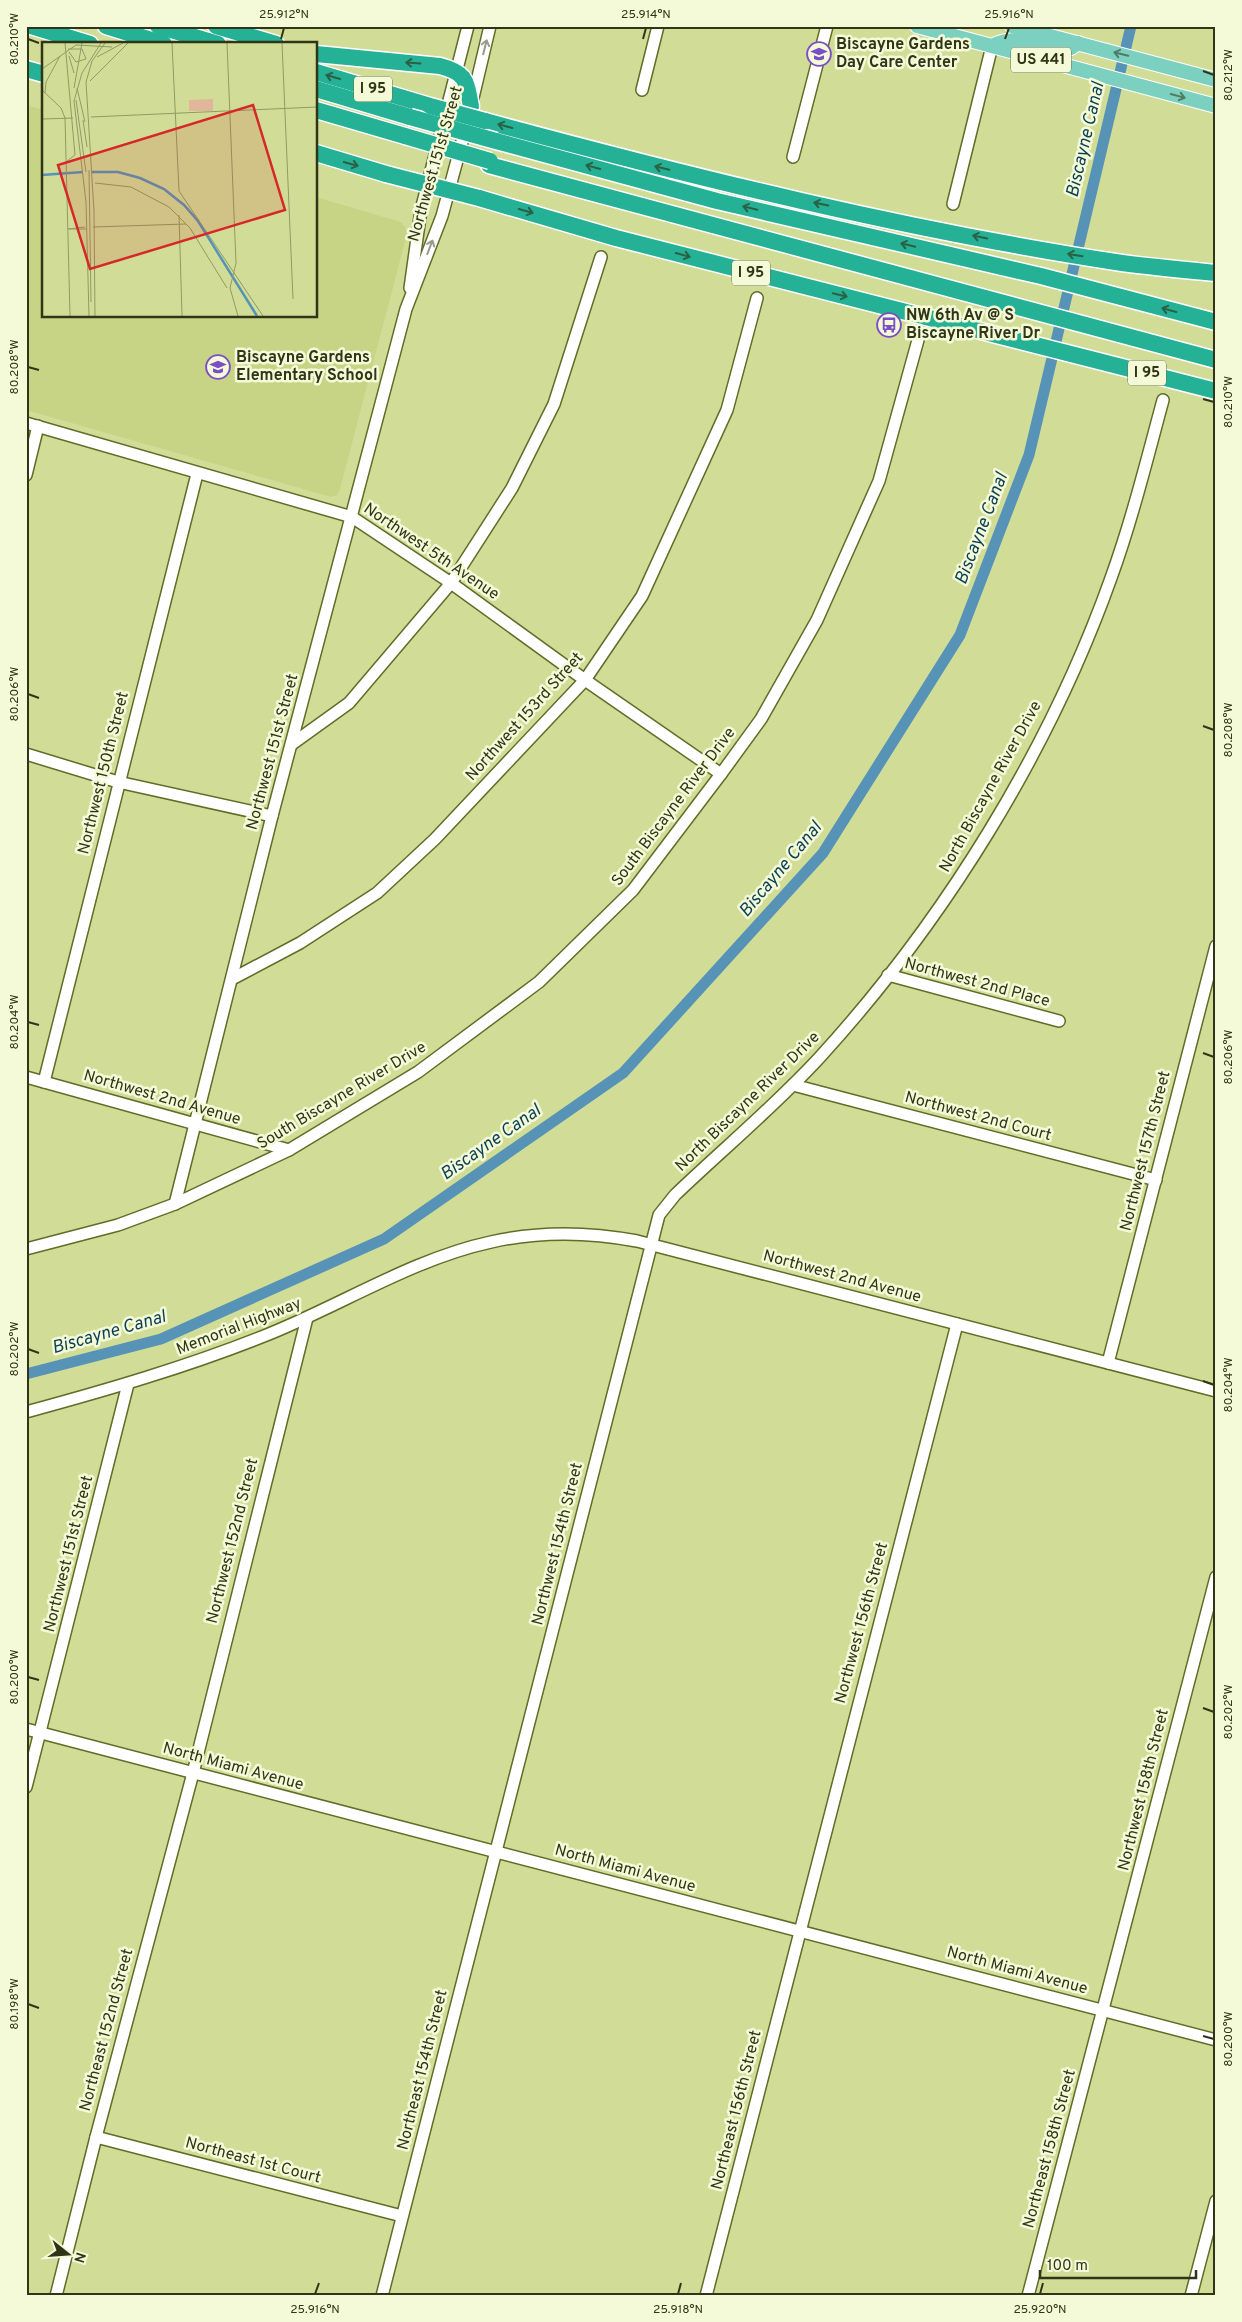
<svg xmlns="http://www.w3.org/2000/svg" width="1242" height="2322" font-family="Overpass,sans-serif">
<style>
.built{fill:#c7d485}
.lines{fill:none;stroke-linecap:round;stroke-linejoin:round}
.canal{stroke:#5693b7;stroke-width:11}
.minor-casing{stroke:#626b27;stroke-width:14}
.major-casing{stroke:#fff;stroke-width:16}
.highway-casing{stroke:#fff;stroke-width:19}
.minor{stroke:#fff;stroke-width:11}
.major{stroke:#7cd0c0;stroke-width:14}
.highway{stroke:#24b196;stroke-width:16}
.highway-bridge-casing{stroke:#fff;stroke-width:19;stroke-linecap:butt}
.highway-bridge{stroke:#24b196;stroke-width:16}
.oneway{stroke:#989a8c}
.oneway2{stroke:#527b64}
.oneway3{stroke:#2c6044}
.ticks{fill:none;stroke:#303518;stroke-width:2}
.labels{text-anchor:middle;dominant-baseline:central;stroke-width:5;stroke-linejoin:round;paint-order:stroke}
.shield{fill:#f4fad7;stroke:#6b7051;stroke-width:1}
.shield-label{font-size:15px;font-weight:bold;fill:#303518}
.poi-label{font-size:16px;font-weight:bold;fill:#303518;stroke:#f4fad7;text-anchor:start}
.street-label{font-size:16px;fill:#303518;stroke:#f4fad7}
.water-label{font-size:18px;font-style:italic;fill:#0b3f58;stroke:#f4fad7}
.inset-river{fill:none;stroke:#5693b7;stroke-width:2.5}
.inset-road{fill:none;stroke:#919a64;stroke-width:1}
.view{fill:#d62828;fill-opacity:0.15;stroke:#d62828;stroke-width:2.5}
.inset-edge{fill:none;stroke:#303518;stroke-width:2.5}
.neatline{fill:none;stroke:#303518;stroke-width:2}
.ticks-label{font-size:12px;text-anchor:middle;fill:#303518}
</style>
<rect width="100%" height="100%" fill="#d1dd97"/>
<path class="built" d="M26,105l18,5v206h272v-119l85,25 4,5 2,7 -67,255 -3,6 -6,2 -305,-87z"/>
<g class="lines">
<path class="canal" d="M26,1374l135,-35 223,-100 239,-166 200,-220 137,-218 69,-180 102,-429"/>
<g class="minor-casing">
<g id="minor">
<path d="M642,90l16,-64"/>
<path d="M472,102l18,-76"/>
<path d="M793,157l34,-131"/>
<path d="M953,204l39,-158"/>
<path d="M410,288l11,-78 47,-184"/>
<path d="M26,423l326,94 99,66 134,97 136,94"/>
<path d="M26,475l12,-49"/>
<path d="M292,744l57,-41 102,-120 61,-95 42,-84 47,-147"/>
<path d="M26,754l92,28 154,34"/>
<path d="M888,975l171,46"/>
<path d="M232,979l68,-36 77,-50 58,-54 150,-159 57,-84 85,-186 30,-112"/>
<path d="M26,1077l263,73"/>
<path d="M44,1082l153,-608"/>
<path d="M793,1085l363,95"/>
<path d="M175,1204l97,-388 134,-507 36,-93 24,-89"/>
<path d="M26,1249l92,-24 57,-21 114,-54 129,-78 121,-90 94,-92 88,-116 40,-55 56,-99 62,-139 39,-141"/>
<path d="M1108,1363l108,-417"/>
<path d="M26,1412c81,-22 160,-45 238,-76 74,-29 148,-77 227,-94 48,-11 98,-10 146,-1l579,150"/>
<path d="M26,1729l1190,311"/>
<path d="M26,1787l102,-403"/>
<path d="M96,2137l306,79"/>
<path d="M56,2296l40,-159 97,-364 114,-455"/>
<path d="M382,2296l277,-1081 16,-20c48,-46 100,-89 145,-138 124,-136 229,-305 291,-479 21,-58 36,-119 52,-178"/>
<path d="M706,2296l251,-972"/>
<path d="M1028,2296l188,-719"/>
<path d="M1191,2296l25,-95"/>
</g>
</g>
<g class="major-casing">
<g id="major">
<path d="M917,26l299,80"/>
<path d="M1012,26l204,54"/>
<path d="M992,46c25,-13 44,-1 71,3l8,-1 7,-5"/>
</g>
</g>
<g class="highway-casing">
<g id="highway">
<path d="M31,26l59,18"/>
<path d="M106,26l58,18"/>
<path d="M158,26l60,18"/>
<path d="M216,26l60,18"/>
<path d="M316,54l124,12c27,7 26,15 31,40"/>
<path d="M26,69l18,5"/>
<path d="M316,72l114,34"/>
<path d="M316,89l94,28"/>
<path d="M316,110l89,26"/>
<path d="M485,121c207,56 424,110 637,142 31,4 63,7 94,10"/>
<path d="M496,141l221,60 324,75 175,46"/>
<path d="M316,153l70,21"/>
<path d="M489,165l727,195"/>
<path d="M479,198l137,40 600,153"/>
</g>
</g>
<use href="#minor" class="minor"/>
<use href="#major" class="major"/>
<use href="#highway" class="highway"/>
<g class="highway-bridge-casing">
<g id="highway-bridge">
<path d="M430,106l55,15"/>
<path d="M410,117l86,24"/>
<path d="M405,136l85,25"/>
<path d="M386,174l93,24"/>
</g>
</g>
<use href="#highway-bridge" class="highway-bridge"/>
</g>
<defs><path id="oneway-shaft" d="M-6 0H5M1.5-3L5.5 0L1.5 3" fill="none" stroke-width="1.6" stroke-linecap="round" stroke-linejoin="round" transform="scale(1.25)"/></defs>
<g class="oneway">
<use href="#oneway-shaft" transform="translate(485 47) rotate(-76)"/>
<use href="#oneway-shaft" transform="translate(430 247) rotate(-69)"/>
</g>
<g class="oneway2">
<use href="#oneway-shaft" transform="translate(1121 54) rotate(-166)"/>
<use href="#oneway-shaft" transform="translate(1178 96) rotate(15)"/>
</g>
<g class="oneway3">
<use href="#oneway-shaft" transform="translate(413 63) rotate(-176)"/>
<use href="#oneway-shaft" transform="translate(333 77) rotate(-164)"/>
<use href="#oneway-shaft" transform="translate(505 126) rotate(-165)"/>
<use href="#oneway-shaft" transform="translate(351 164) rotate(16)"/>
<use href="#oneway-shaft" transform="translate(593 167) rotate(-165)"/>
<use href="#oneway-shaft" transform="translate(662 168) rotate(-167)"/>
<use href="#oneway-shaft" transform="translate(821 204) rotate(-168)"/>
<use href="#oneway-shaft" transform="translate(750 208) rotate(-167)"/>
<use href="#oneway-shaft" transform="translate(526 211) rotate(16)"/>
<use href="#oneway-shaft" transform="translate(980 237) rotate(-169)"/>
<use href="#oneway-shaft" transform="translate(908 245) rotate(-167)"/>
<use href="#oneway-shaft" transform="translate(683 255) rotate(15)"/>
<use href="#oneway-shaft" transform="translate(1075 255) rotate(-170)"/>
<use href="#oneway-shaft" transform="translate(840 295) rotate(14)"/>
<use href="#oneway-shaft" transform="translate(1169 310) rotate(-165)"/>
</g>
<path class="ticks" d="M28,39l11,4M281,39l3,-11M643,39l3,-11M1005,39l4,-11M1203,71l11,4M28,367l11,3M1203,399l11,3M28,694l11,4M1203,726l11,4M28,1022l11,3M1203,1053l11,4M28,1349l11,4M1203,1381l11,4M28,1677l11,3M1203,1708l11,4M28,2004l11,4M1203,2036l11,3M315,2294l4,-11M678,2294l3,-11M1040,2294l3,-11"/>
<defs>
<g id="school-ring" transform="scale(1.25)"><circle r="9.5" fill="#f4fad7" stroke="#794ec7" stroke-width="1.5"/><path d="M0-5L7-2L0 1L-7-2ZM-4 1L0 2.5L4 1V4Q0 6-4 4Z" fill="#794ec7"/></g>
<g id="bus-ring" transform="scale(1.25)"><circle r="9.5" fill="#f4fad7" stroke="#794ec7" stroke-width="1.5"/><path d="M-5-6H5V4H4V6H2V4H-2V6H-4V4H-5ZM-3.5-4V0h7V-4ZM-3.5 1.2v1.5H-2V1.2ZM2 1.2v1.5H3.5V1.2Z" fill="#794ec7"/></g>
</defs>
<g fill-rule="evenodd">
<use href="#school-ring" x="819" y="54"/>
<use href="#bus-ring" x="889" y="325"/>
<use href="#school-ring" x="218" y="367"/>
</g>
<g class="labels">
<g class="shield">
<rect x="1011" y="47.5" width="60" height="25" rx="4"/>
<rect x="354" y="76.5" width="38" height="25" rx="4"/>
<rect x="732" y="260.5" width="38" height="25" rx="4"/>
<rect x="1128" y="360.5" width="38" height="25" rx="4"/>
</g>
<g class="shield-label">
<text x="1041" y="60">US 441</text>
<text x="373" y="89">I 95</text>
<text x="751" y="273">I 95</text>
<text x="1147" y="373">I 95</text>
</g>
<g class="poi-label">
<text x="836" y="45">Biscayne Gardens<tspan x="836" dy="18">Day Care Center</tspan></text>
<text x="906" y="316">NW 6th Av @ S<tspan x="906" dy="18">Biscayne River Dr</tspan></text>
<text x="236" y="358">Biscayne Gardens<tspan x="236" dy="18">Elementary School</tspan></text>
</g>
<g class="street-label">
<text transform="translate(436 164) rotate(-74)">Northwest 151st Street</text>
<text transform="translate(431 552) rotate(34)">Northwest 5th Avenue</text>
<text transform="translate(525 717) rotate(-48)">Northwest 153rd Street</text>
<text transform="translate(273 752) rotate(-75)">Northwest 151st Street</text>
<text transform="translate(104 773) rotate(-76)">Northwest 150th Street</text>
<text transform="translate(991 787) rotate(-61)">North Biscayne River Drive</text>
<text transform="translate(674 807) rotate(-53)">South Biscayne River Drive</text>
<text transform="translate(977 983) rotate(15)">Northwest 2nd Place</text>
<text transform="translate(342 1096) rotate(-31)">South Biscayne River Drive</text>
<text transform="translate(162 1098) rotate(16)">Northwest 2nd Avenue</text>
<text transform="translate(748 1102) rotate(-44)">North Biscayne River Drive</text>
<text transform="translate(978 1117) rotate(15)">Northwest 2nd Court</text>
<text transform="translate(1146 1151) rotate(-76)">Northwest 157th Street</text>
<text transform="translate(842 1277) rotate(15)">Northwest 2nd Avenue</text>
<text transform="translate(239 1327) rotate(-21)">Memorial Highway</text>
<text transform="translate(233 1541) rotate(-76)">Northwest 152nd Street</text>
<text transform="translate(558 1544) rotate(-76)">Northwest 154th Street</text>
<text transform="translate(69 1554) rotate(-76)">Northwest 151st Street</text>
<text transform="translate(862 1623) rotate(-75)">Northwest 156th Street</text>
<text transform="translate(233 1767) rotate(15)">North Miami Avenue</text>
<text transform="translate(1144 1790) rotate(-76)">Northwest 158th Street</text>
<text transform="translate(625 1869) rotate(15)">North Miami Avenue</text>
<text transform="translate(1017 1971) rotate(15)">North Miami Avenue</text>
<text transform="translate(107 2030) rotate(-75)">Northeast 152nd Street</text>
<text transform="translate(423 2070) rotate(-76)">Northeast 154th Street</text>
<text transform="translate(737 2110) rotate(-76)">Northeast 156th Street</text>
<text transform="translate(1050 2149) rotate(-75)">Northeast 158th Street</text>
<text transform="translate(253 2161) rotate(15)">Northeast 1st Court</text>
</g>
<g class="water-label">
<text transform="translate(1086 140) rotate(-77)">Biscayne Canal</text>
<text transform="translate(982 529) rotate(-69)">Biscayne Canal</text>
<text transform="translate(781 870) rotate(-50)">Biscayne Canal</text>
<text transform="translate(491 1143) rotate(-35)">Biscayne Canal</text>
<text transform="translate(109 1333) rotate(-16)">Biscayne Canal</text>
</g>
</g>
<g transform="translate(42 42)">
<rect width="275" height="275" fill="#d1dd97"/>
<path d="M171,57v12h-24v-11z" fill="#e0b79b"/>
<path class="inset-river" d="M49,130h27l22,6 24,11 20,16 14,16 59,95M0,133l41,-3"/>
<path class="inset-road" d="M23,1l10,112 -8,6M130,1l7,148 84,125M185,1l9,220 -6,25 8,28M240,1l11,256M26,7h14l4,10 -10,3 -7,-10M27,14l5,17M55,15l26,-14M0,27l34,-24 36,2M48,39l38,-38M32,46l8,-45M35,46l8,34M0,48l19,18 4,10 5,198M3,51l1,-11 14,-26M34,58l10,72M49,75l226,-10M0,77l31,-1M41,78l4,27M47,128l2,132M53,141l36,4 38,20 21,21 37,60M137,173l3,101M51,185l93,-3M26,187l17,-2M27,187h17M47,274l-3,-114 -12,-101 8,-28 19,-30M53,274l-1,-105 -8,-129 6,-21 13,-18"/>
<path class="view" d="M211,63l32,105 -195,59 -32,-104z"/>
<rect width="275" height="275" class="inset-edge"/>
</g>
<rect width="1242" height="2322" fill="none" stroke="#f4fad7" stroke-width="55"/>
<g transform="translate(68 2254) rotate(107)" stroke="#f4fad7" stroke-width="4" paint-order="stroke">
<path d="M0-4L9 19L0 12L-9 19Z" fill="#303518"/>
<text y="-8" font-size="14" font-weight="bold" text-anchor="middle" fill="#303518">N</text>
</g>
<path d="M1040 2270v8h156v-8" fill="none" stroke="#303518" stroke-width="2.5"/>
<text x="1047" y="2270" font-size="15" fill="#303518" stroke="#f4fad7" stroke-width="4" paint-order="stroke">100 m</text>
<rect x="28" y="28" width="1186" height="2266" class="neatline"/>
<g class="ticks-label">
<text x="284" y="18">25.912°N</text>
<text x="646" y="18">25.914°N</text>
<text x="1009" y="18">25.916°N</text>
<text transform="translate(14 39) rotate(-90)" y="4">80.210°W</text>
<text transform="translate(1228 75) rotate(-90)" y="4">80.212°W</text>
<text transform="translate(14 367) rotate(-90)" y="4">80.208°W</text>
<text transform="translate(1228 402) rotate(-90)" y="4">80.210°W</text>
<text transform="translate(14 694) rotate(-90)" y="4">80.206°W</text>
<text transform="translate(1228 730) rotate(-90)" y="4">80.208°W</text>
<text transform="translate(14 1022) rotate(-90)" y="4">80.204°W</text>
<text transform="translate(1228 1057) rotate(-90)" y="4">80.206°W</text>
<text transform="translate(14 1349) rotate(-90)" y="4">80.202°W</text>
<text transform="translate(1228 1385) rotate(-90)" y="4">80.204°W</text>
<text transform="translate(14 1677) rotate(-90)" y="4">80.200°W</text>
<text transform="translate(1228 1712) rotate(-90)" y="4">80.202°W</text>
<text transform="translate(14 2004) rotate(-90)" y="4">80.198°W</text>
<text transform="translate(1228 2039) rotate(-90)" y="4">80.200°W</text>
<text x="315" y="2313">25.916°N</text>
<text x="678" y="2313">25.918°N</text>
<text x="1040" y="2313">25.920°N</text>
</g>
</svg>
